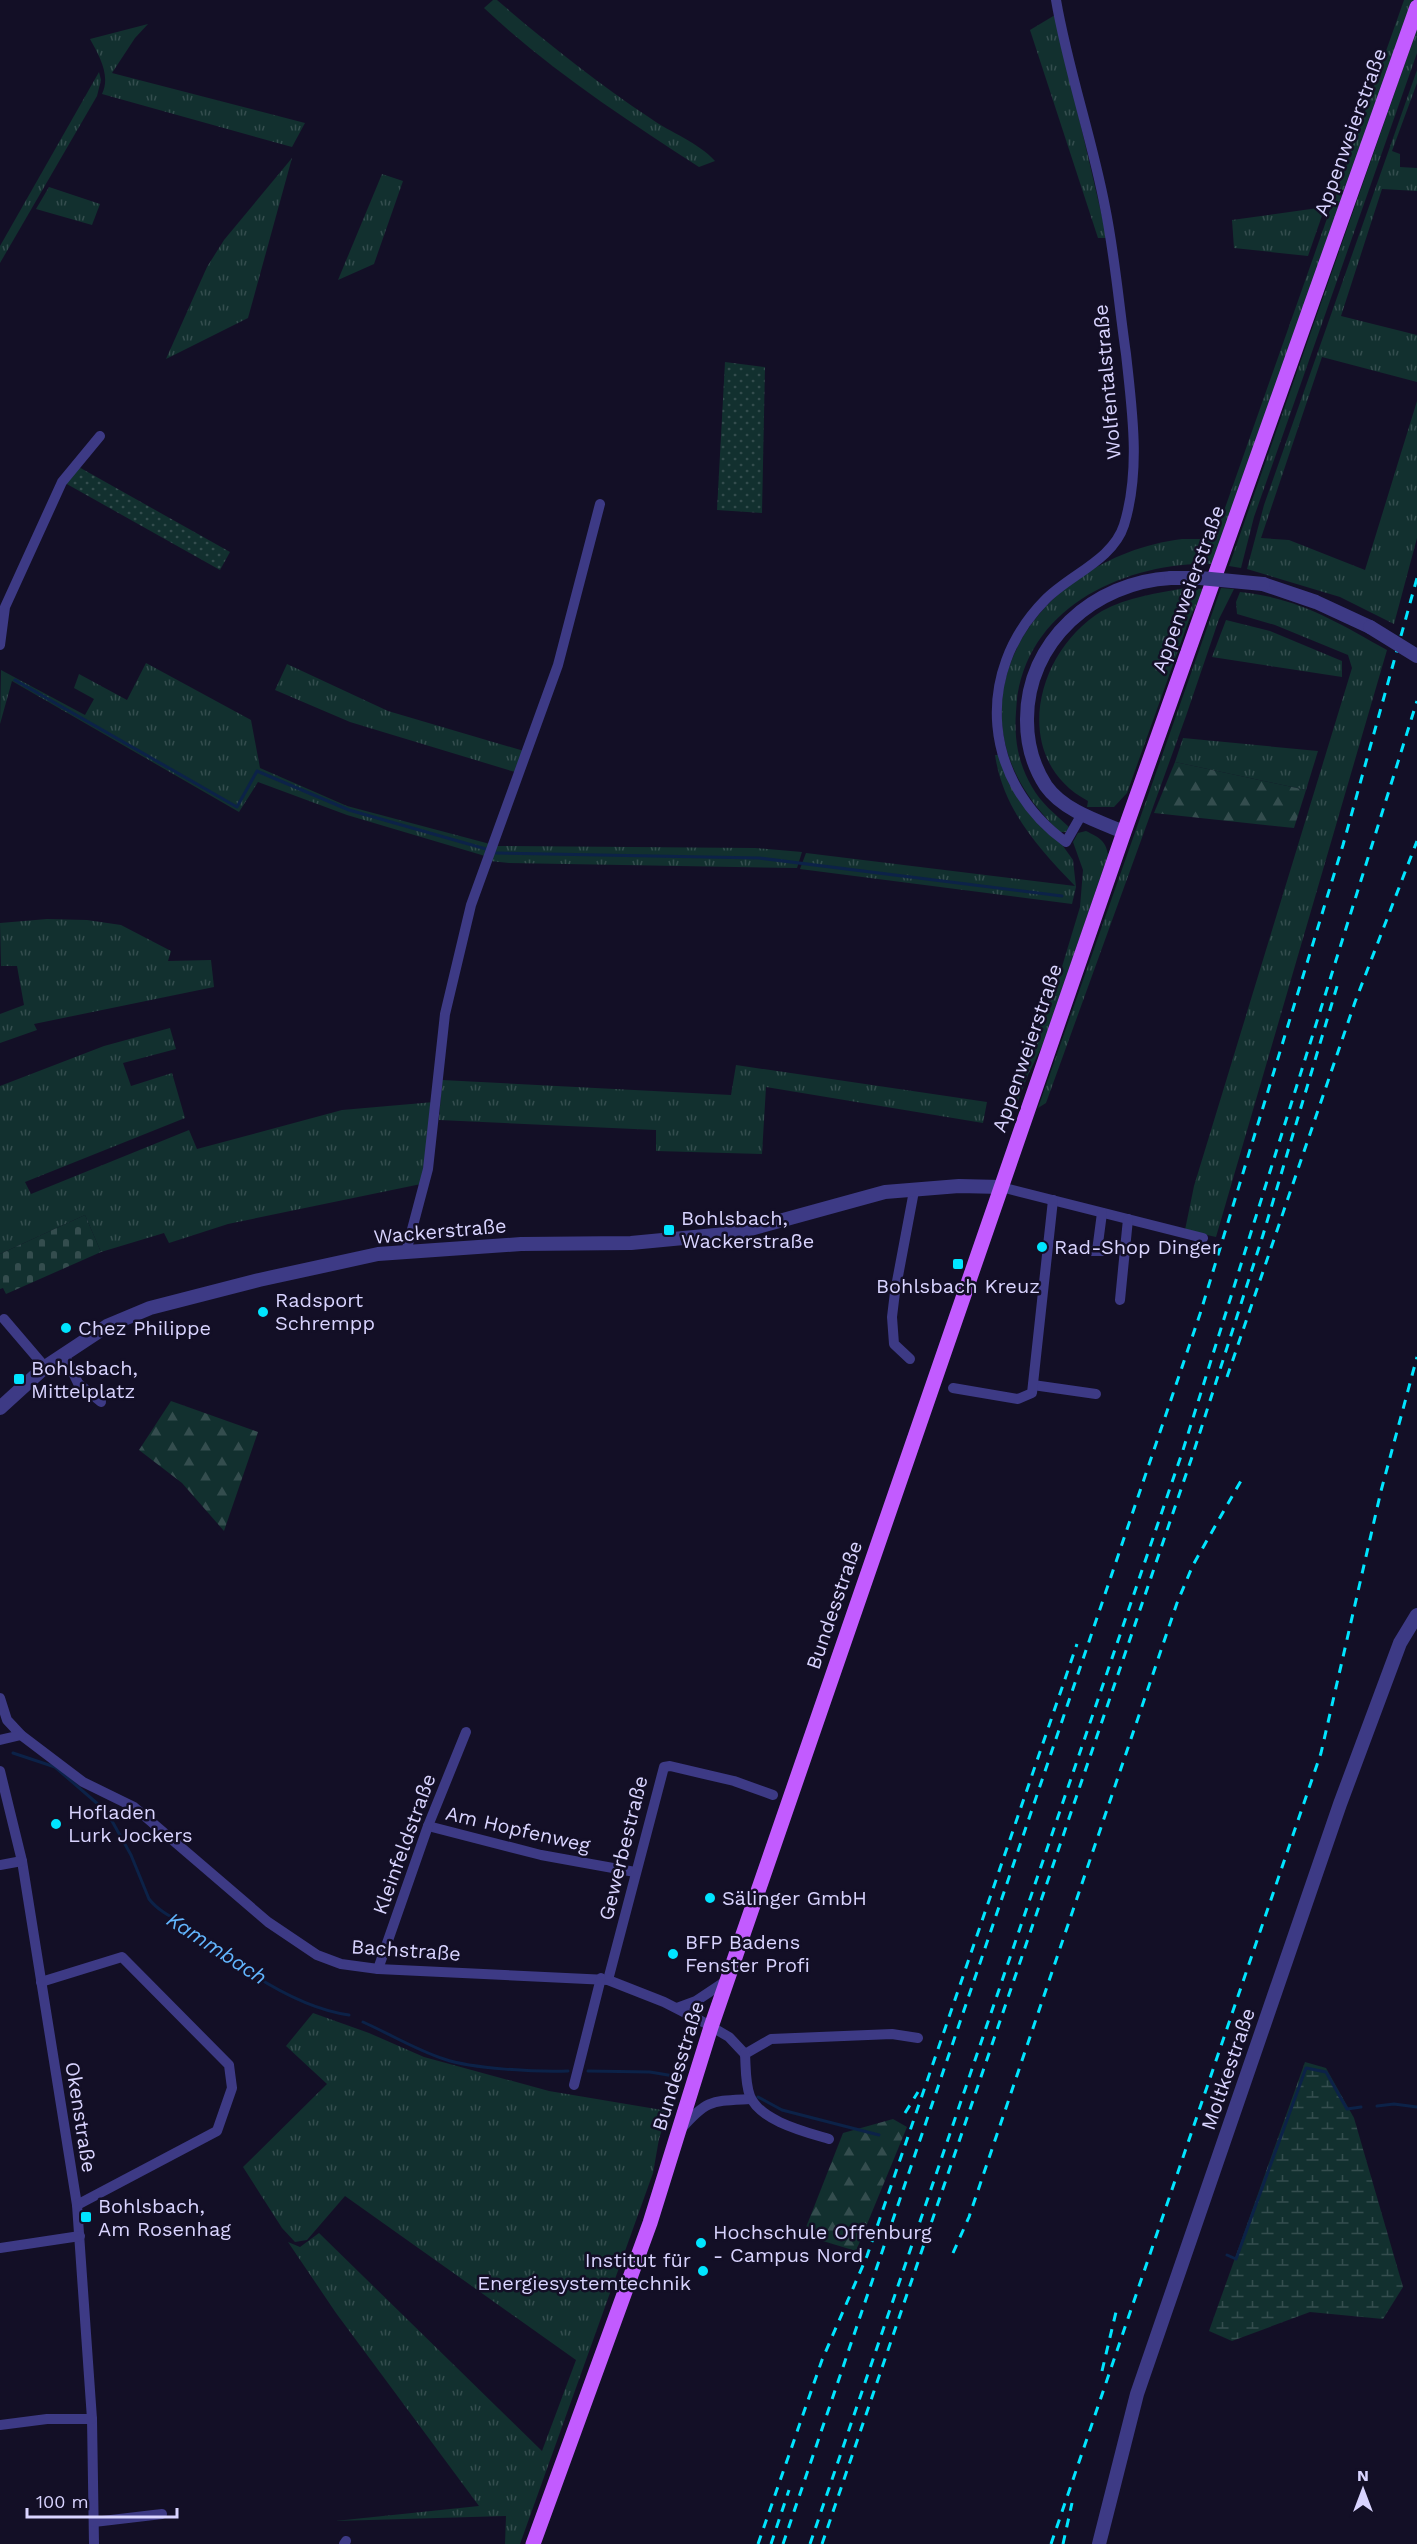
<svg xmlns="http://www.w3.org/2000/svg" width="1417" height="2544" font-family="'Work Sans',sans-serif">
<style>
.grass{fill:url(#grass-tufts)}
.forest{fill:url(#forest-firs)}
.wetland{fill:url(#wetland-marsh)}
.cemetery{fill:url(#cemetery-stones)}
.garden{fill:url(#garden-dots)}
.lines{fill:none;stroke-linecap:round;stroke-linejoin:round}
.stream{stroke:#0c2248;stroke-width:3}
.minor{stroke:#3d3a85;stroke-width:10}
.tertiary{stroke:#3d3a85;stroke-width:14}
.primary{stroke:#c25bff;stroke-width:15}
.rail{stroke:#00e5ff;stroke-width:3;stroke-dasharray:9 8;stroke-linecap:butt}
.tertiary-bridge{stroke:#3d3a85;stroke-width:14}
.poi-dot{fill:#00e5ff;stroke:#130f26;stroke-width:2}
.labels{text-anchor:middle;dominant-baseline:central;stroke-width:5;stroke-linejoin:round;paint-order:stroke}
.street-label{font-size:20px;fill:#d9d4ff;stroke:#130f26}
.poi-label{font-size:20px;fill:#d9d4ff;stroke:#130f26;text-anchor:start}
.water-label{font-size:21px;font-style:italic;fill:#62b6ff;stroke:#130f26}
</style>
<defs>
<pattern id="grass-tufts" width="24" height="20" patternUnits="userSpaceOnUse" patternTransform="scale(1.5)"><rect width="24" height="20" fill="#12302f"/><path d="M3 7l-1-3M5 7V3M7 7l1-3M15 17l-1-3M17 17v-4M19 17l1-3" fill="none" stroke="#344d4e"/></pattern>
<pattern id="forest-firs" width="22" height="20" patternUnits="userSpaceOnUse" patternTransform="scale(1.5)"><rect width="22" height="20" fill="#12302f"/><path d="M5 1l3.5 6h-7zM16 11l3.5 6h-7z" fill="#344d4e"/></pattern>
<pattern id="wetland-marsh" width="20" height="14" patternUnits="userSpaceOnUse" patternTransform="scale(1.5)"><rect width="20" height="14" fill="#12302f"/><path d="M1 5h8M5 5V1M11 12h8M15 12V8" fill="none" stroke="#344d4e"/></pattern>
<pattern id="cemetery-stones" width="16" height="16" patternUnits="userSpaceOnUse" patternTransform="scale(1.5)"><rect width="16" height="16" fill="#12302f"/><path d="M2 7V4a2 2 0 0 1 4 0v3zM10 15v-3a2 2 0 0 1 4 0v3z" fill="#344d4e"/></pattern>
<pattern id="garden-dots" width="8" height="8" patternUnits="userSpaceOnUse" patternTransform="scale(1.5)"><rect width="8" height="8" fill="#12302f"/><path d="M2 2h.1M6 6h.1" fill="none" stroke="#344d4e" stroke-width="1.8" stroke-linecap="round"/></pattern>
</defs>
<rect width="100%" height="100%" fill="#130f26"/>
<g class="grass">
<path d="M493,0h4c49,42 99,82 153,118 21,15 48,24 65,43l-16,6c-75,-49 -149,-97 -215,-159z"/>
<path d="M1404,0h9l-198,564h-15l9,-26 10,-13z"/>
<path d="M1055,15l52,223h-9l-68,-208z"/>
<path d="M148,24l-13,14 -23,35 193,50 -13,24 -190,-53c9,-18 -3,-39 -12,-55z"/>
<path d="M1417,29v24l-163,464 -13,51 -12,-2z"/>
<path d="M1417,70v13l-25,68 8,3v13l17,1v23l-35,-2 -41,127 76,19v47l-95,-25 -61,181 28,2 76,30 52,-169v137l-23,86 -54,-27 -93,-28 17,-64z"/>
<path d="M99,72l2,8 -4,16 -97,167v-17z"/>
<path d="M292,158l-44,160 -82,41 41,-92 17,-27z"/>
<path d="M382,174l21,7 -29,83 -36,16z"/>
<path d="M49,187l51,17 -8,21 -56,-16z"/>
<path d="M1325,207l-17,49 -74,-8 -2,-28z"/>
<path d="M1182,539h18l-4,25c-86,4 -176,52 -180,148 -2,27 2,51 16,75 9,16 23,27 37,40l-3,5h-6c-128,-119 -27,-274 122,-293z"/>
<path d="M1186,588l18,1 -15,31 -62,173 -13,14h-27l1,-6c-79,-42 -53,-150 14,-190 25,-14 56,-18 84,-23z"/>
<path d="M1221,588l13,1 -15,30 -33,97 -140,387 -8,5z"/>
<path d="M1240,592c59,6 97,30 147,58l-171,587 -31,-7 9,-44 158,-518 -4,-13 -73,-30 -38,-11 -1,-12z"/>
<path d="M1226,620l44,11 72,30v16l-130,-20z"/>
<path d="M146,663l105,57 9,48 87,38 143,38 -5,12 -138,-41 -89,-33 -19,30 -227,-131 -12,43 1,-54 84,45 9,-16 -20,-11 5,-14 48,26z"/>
<path d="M287,664l101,47 136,40 -9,21 -165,-50 -75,-32z"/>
<path d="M1183,738l135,13 -12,39 -131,-28z"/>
<path d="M995,755h3l75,105 3,27 -4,17 -272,-35 6,-16 269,33c-37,-38 -72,-77 -80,-131z"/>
<path d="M1086,831c12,6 20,9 22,24l-64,187 -16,33 -18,47 -8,2 32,-91 27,-63 19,-63 3,-37 -10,-28 5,-9z"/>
<path d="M496,846l259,2 47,4 -5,16 -288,-5 -19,-2z"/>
<path d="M47,919l40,1 34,5 50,26 -3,10 43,-1 3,27 -180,37 3,6 -37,13v-29l24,-9 -7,-39h-16l-1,-43z"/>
<path d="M170,1028l6,21 -53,14 8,23 41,-13 13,45 -160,64 6,12 158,-64 8,19 145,-39 92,-8 -13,82 -193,40 -59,19 -5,-10 -63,19 -16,-37 -85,39v-168l104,-40z"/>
<path d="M736,1065l251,37 -4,21 -217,-36 -4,67 -106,-3v-21l-217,-10 3,-40 289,15z"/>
<path d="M313,2013l56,20 55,24 125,34 119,20 -9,28 -6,34 -133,371h-15l1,-28 -171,5 144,-15 -143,-193 -48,-71 12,5 19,-14 223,218 34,-91 -231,-164 -38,44 -12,2 -13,-14 -39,-61 84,-83 -41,-38z"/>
</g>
<g class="forest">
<path d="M1175,762l131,28 -12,38 -140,-15z"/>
<path d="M171,1401l87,31 -34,99 -42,-48 -43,-33z"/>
<path d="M893,2119l14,8 -51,124 -53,-16 40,-102z"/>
</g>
<path class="wetland" d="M1305,2062l21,6 28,50 49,169 -20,32 -73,-7 -78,29 -23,-10z"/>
<path class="cemetery" d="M85,1215l16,37 -95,42 -3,-6 -3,1v-35z"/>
<g class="garden">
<path d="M725,362l40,5 -3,146 -45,-3z"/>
<path d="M77,466l153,86 -10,18 -155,-87z"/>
</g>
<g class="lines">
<g class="stream">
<path d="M15,680l222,127 20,-36 92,39 137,39"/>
<path d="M496,853l263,5 303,38"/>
<path d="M13,1753l42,14 44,38 13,16 19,34 18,44c14,18 36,22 53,35 9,7 15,15 24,22 34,25 80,53 123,59"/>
<path d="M363,2022c27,12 53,28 81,37 29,10 92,13 124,12"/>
<path d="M588,2071l62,1 24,4"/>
<path d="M758,2097l24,13 97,25"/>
<path d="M1377,2106l17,-2 23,3"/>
<path d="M1227,2255l9,4 70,-191 20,4 21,37 14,-2"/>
</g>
<g class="minor">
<path d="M1056,0c12,70 36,138 49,207 10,49 14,99 21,147 6,56 15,116 -2,171 -11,35 -55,50 -79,75 -72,73 -62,182 21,242l16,-28"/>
<path d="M0,645l5,-38 57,-125 38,-46"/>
<path d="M1001,1187l202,51"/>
<path d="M1087,1251h21"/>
<path d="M1097,1251l5,-38"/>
<path d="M406,1252l22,-83 17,-155 26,-109 87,-240 42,-161"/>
<path d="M1120,1300l8,-81"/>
<path d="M4,1319l41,48"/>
<path d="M64,1354l14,29 23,19"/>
<path d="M910,1359l-16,-15 -2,-27 3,-25 19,-101"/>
<path d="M1033,1385l63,9"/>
<path d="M953,1388l65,11 14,-6 21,-193"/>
<path d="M0,1698l7,22 14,15 62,47 51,25 134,115 49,33 24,9 37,5 230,11 56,22 41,21 24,14 16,17"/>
<path d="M0,1740l21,-5"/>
<path d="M0,1771l22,90 55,344 15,214 2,125"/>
<path d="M428,1826l113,29 94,17"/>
<path d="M0,1865l22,-4"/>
<path d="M378,1969l50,-143 38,-94"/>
<path d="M608,1980l56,-213 6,-1 64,15 39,14"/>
<path d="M41,1982l81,-25 107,108 3,23 -15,43 -140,74"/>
<path d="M677,2008l19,-7 30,-20"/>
<path d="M745,2054l26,-15 121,-5 26,4"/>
<path d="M745,2054c1,14 0,29 5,42 10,25 56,36 79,43"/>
<path d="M574,2085l27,-107"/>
<path d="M681,2129c26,-30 31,-28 69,-30"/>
<path d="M0,2248l80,-12"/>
<path d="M0,2425l47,-6h45"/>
<path d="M94,2522l68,-8"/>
<path d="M344,2544l2,-3"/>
</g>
<g class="tertiary">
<path d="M1263,584l53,18 54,25"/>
<path d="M1124,832c-27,-11 -61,-22 -78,-46 -13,-20 -19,-42 -19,-65 -1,-80 68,-139 144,-143"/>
<path d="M0,1408l45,-41 62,-41 43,-18 109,-28 119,-26 143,-10 110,-1 105,-10 149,-41 74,-6 42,1"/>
<path d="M1099,2544l38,-150 203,-590 60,-161 17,-28"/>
</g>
<path class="primary" d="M533,2544l117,-321 61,-196 413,-1195 293,-825"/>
<g class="rail">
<path d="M1227,1377l128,-375 62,-161"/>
<path d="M905,2113l13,-21"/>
<path d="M953,2253l16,-36 208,-614 16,-38 49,-86"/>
<path d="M1102,2371l14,-59"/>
<path d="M758,2544l64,-184 45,-104 210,-612"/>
<path d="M771,2544l18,-54"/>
<path d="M783,2544l417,-1230 143,-469 74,-267"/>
<path d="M810,2544l373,-1094 234,-749"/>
<path d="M822,2544l371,-1090 70,-219 75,-252"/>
<path d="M1051,2544l270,-791 60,-262 36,-134"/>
<path d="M1063,2544l9,-41"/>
</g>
<g class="tertiary-bridge">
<path d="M1171,578h29l63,6"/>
<path d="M1370,627l47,29"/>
</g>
</g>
<g class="poi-dot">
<rect x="663" y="1224" width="12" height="12" rx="3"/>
<circle cx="1042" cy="1247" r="6"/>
<rect x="952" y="1258" width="12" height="12" rx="3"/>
<circle cx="263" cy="1312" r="6"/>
<circle cx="66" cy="1328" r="6"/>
<rect x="13" y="1373" width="12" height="12" rx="3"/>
<circle cx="56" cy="1824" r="6"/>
<circle cx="710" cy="1898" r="6"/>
<circle cx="673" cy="1954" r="6"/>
<rect x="80" y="2211" width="12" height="12" rx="3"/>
<circle cx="701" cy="2243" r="6"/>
<circle cx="703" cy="2271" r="6"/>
</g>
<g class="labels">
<g class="street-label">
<text transform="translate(1350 132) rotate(-70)">Appenweierstraße</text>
<text transform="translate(1107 382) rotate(-95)">Wolfentalstraße</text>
<text transform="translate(1188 589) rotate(-70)">Appenweierstraße</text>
<text transform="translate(1027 1048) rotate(-71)">Appenweierstraße</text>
<text transform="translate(440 1231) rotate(-5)">Wackerstraße</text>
<text transform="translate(834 1605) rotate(-71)">Bundesstraße</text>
<text transform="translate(518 1829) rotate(13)">Am Hopfenweg</text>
<text transform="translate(404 1844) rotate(-70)">Kleinfeldstraße</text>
<text transform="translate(623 1848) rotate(-76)">Gewerbestraße</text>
<text transform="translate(406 1950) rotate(4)">Bachstraße</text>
<text transform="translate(678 2066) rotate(-73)">Bundesstraße</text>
<text transform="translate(1228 2069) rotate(-71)">Moltkestraße</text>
<text transform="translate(81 2117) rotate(81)">Okenstraße</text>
</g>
<g class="poi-label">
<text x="681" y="1218">Bohlsbach,<tspan x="681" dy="23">Wackerstraße</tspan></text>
<text x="1054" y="1247">Rad-Shop Dinger</text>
<text x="958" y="1286" text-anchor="middle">Bohlsbach Kreuz</text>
<text x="275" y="1300">Radsport<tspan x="275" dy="23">Schrempp</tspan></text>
<text x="78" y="1328">Chez Philippe</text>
<text x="31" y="1368">Bohlsbach,<tspan x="31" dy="23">Mittelplatz</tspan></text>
<text x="68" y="1812">Hofladen<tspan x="68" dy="23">Lurk Jockers</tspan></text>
<text x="722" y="1898">Sälinger GmbH</text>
<text x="685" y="1942">BFP Badens<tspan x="685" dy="23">Fenster Profi</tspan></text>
<text x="98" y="2206">Bohlsbach,<tspan x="98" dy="23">Am Rosenhag</tspan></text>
<text x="713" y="2232">Hochschule Offenburg<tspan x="713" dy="23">- Campus Nord</tspan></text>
<text x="691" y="2260" text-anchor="end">Institut für<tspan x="691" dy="23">Energiesystemtechnik</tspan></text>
</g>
<g class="water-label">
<text transform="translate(217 1948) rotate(33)">Kammbach</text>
</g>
</g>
<g transform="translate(1363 2490)" stroke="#130f26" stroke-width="4.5" paint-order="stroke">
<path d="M0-4.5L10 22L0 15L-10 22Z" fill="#d9d4ff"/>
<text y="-9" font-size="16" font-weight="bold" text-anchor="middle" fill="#d9d4ff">N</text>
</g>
<path d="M27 2508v9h150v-9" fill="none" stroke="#d9d4ff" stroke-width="3"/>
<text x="36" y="2508" font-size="18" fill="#d9d4ff" stroke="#130f26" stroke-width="4.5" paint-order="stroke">100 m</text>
</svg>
